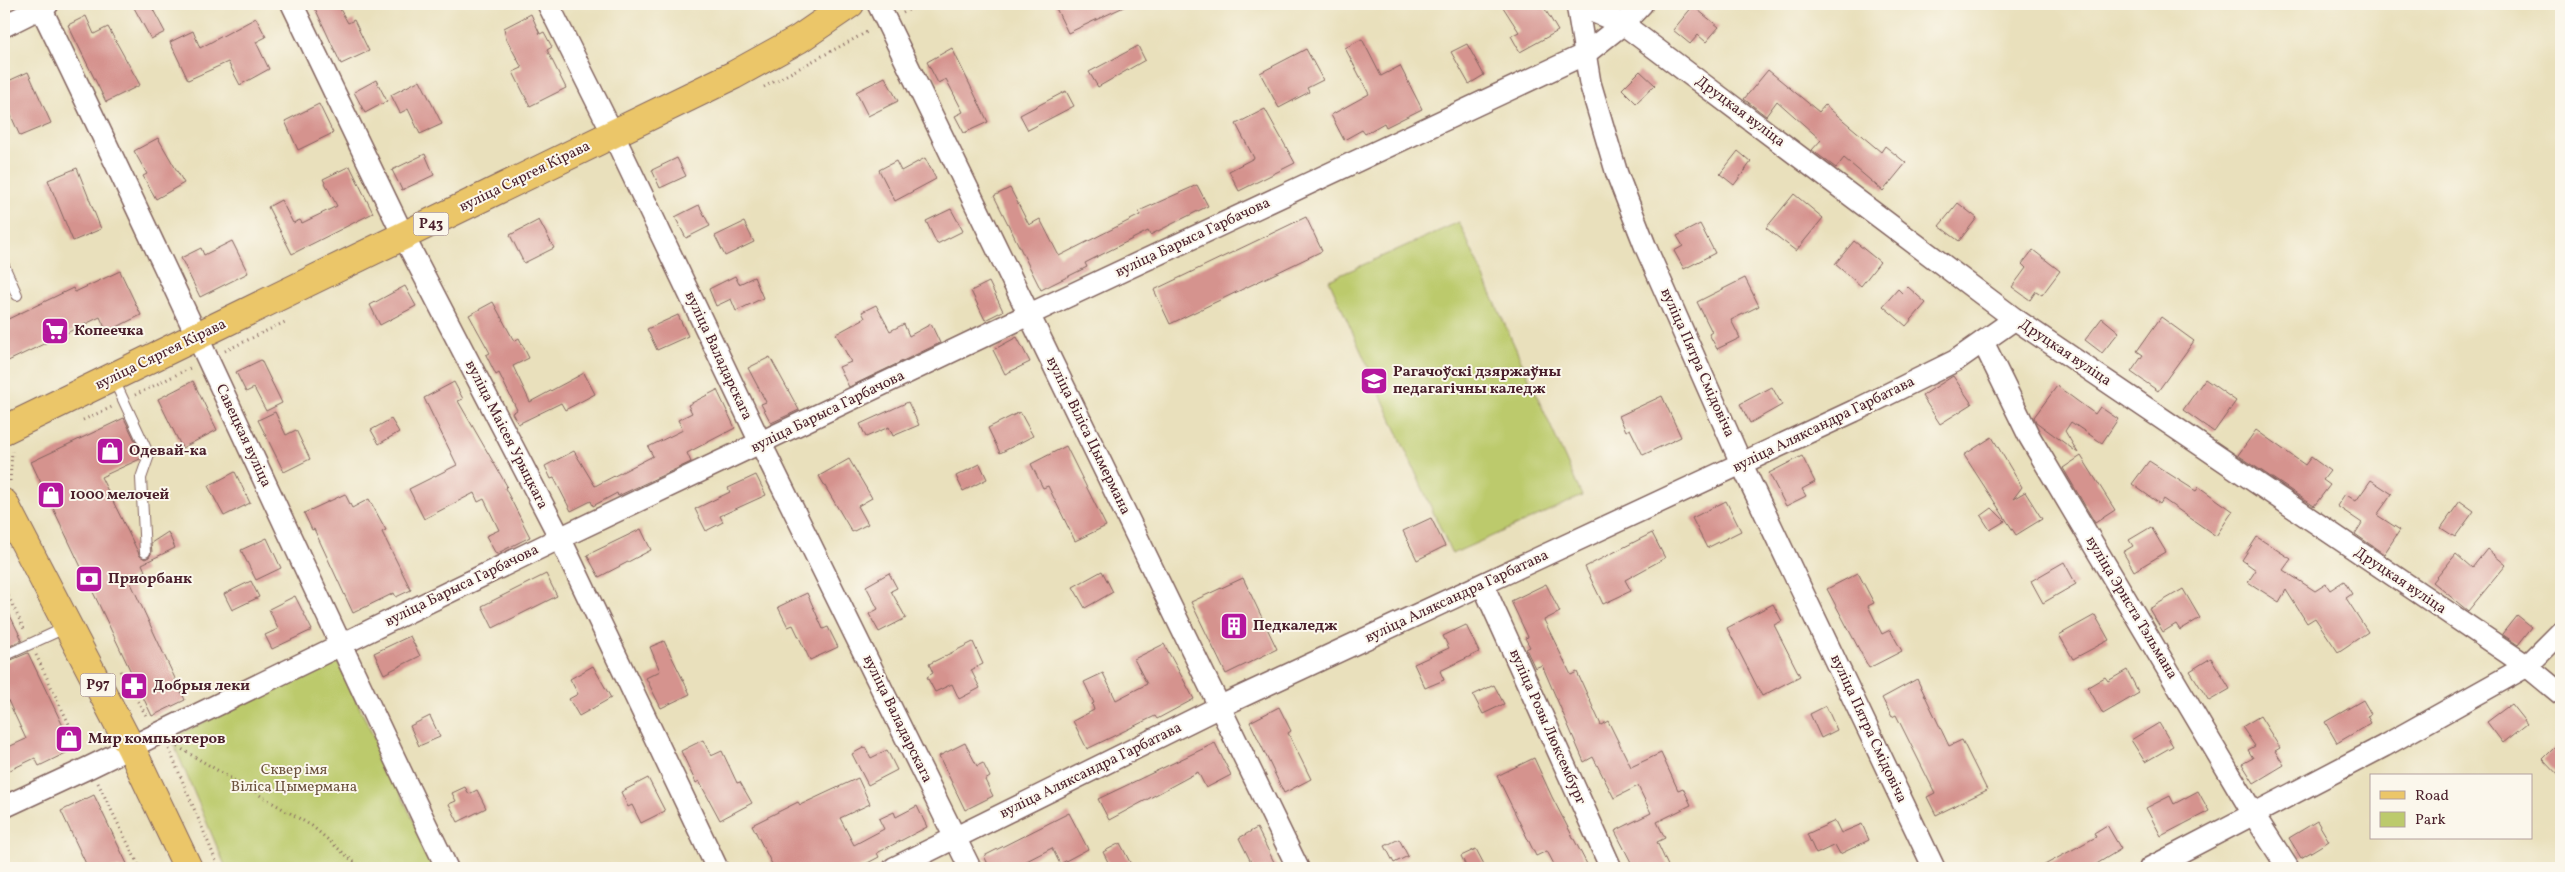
<svg xmlns="http://www.w3.org/2000/svg" width="2565" height="872" font-family="Vollkorn,serif">
<style>
.green{fill:#bcca6c;stroke:#83744c}
.building{fill:#d5938e}
.lines{fill:none;stroke-linecap:round;stroke-linejoin:round}
.service-casing{stroke:#82635e;stroke-width:12}
.minor-casing{stroke:#82635e;stroke-width:24}
.primary-casing{stroke:#82635e;stroke-width:30}
.path{stroke:#82635e;stroke-width:3;stroke-dasharray:1 4;stroke-linecap:butt}
.service{stroke:#fff;stroke-width:10}
.minor{stroke:#fff;stroke-width:21}
.primary{stroke:#ebc669;stroke-width:28}
.labels{text-anchor:middle;dominant-baseline:central;stroke-width:4;stroke-linejoin:round;paint-order:stroke}
.shield{fill:#fbf7ec;stroke:#7f6065;stroke-width:1}
.shield-label{font-size:14px;font-weight:bold;fill:#4a1f2b}
.street-label{font-size:15px;fill:#4a1f2b;stroke:#fbf7ec}
.poi-label{font-size:15px;font-weight:bold;fill:#4a1f2b;stroke:#fbf7ec;text-anchor:start}
.park-label{font-size:15px;fill:#6c523e;stroke:#fbf7ec}
</style>
<rect width="100%" height="100%" fill="#fbf7ec"/>
<filter id="ink" filterUnits="userSpaceOnUse"><feTurbulence type="fractalNoise" baseFrequency=".02" numOctaves="2"/><feDisplacementMap in="SourceGraphic" scale="10" xChannelSelector="R" yChannelSelector="G"/><feConvolveMatrix kernelMatrix="1 2 1 2 8 2 1 2 1" color-interpolation-filters="sRGB"/></filter>
<filter id="wash" filterUnits="userSpaceOnUse"><feTurbulence type="fractalNoise" baseFrequency=".0096" numOctaves="4" result="noise"/><feDisplacementMap in="SourceGraphic" scale="20" xChannelSelector="R" yChannelSelector="G"/><feGaussianBlur stdDeviation="1.12" result="paint"/><feColorMatrix in="noise" values="0 0 0 0 0 0 0 0 0 0 0 0 0 0 0 0 0 1.4 0 .05"/><feComposite in="paint" operator="in"/></filter>
<g filter="url(#wash)">
<rect width="100%" height="100%" fill="#e9e0bc"/>
<g class="green">
<path d="M1459,222l123,274 -130,58 -123,-274z"/>
<path d="M336,658l100,210h-210l-55,-130z"/>
</g>
<g id="blocks">
<g class="building">
<path d="M132,4h18l15,28 -14,7z"/>
<path d="M313,4h24l11,19 6,-3 15,31 -28,13z"/>
<path d="M1054,4h76l-62,29z"/>
<path d="M1501,4h41l16,27 -38,21 -9,-16 8,-4z"/>
<path d="M1693,6l26,21 -13,15 -8,-7 -8,9 -17,-14z"/>
<path d="M531,14l9,20 4,-2 8,15 -5,3 19,38 -36,18 -17,-34 9,-4 -16,-30 -2,-10z"/>
<path d="M86,16l8,18 14,-7 32,58 -34,17 -38,-77z"/>
<path d="M256,18l10,19 -10,5 13,27 -29,16 -12,-23 -40,18 -18,-38 23,-11 7,17z"/>
<path d="M1362,39l19,37 19,-10 22,43 -36,18 -2,-4 -19,11 -3,-4 -18,10 -13,-25 38,-21 -24,-46z"/>
<path d="M1467,44l17,31 -15,9 -18,-32z"/>
<path d="M1138,46l7,14 -47,27 -9,-15z"/>
<path d="M952,48l36,74 -24,11 -9,-17 8,-4 -17,-33 -8,4 -11,-21z"/>
<path d="M1306,49l17,31 -16,8 2,4 -30,16 -19,-35z"/>
<path d="M1768,70l51,42 6,-7 56,47 4,-6 21,17 -23,28 -39,-33 -8,10 -24,-18 9,-10 -44,-39 -11,15 -22,-17z"/>
<path d="M1640,71l15,14 -19,18 -14,-14z"/>
<path d="M28,72l23,51 -31,13 -16,-36v-17z"/>
<path d="M885,77l13,24 -30,15 -12,-24z"/>
<path d="M376,80l11,21 -22,12 -11,-21z"/>
<path d="M420,80l22,44 -22,10 -12,-25 -8,4 -9,-18z"/>
<path d="M1066,91l8,15 -46,24 -8,-15z"/>
<path d="M319,104l14,29 -35,17 -13,-29z"/>
<path d="M1265,109l30,54 -56,28 -10,-20 25,-13 -18,-34z"/>
<path d="M158,138l26,45 -28,16 -13,-23 4,-2 -13,-23z"/>
<path d="M1738,151l13,11 -17,23 -14,-11z"/>
<path d="M425,154l9,21 -32,15 -10,-20z"/>
<path d="M677,158l9,18 -26,12 -8,-18z"/>
<path d="M925,158l11,21 -41,22 -16,-31 17,-9 5,10z"/>
<path d="M350,166l23,47 -81,41 -24,-47 13,-7 12,23 7,-3 2,3 35,-17 -14,-27z"/>
<path d="M77,168l24,61 -28,12 -25,-61z"/>
<path d="M1197,185l11,21 -58,29 -2,-4 -63,32 2,4 -46,23 -47,-94 16,-8 19,37 11,-6 19,37 81,-41 -1,-4z"/>
<path d="M1794,194l29,24 -27,33 -30,-23z"/>
<path d="M1958,203l19,15 -18,23 -20,-15z"/>
<path d="M699,205l11,21 -24,12 -11,-21z"/>
<path d="M951,209l12,22 -26,13 -11,-23z"/>
<path d="M1306,217l16,34 -152,73 -16,-34z"/>
<path d="M539,220l15,28 -30,15 -14,-28z"/>
<path d="M744,222l10,20 -29,14 -10,-20z"/>
<path d="M1700,224l15,29 -31,16 -10,-18 9,-5 -6,-10z"/>
<path d="M232,241l16,32 -48,24 -19,-39 20,-10 3,7z"/>
<path d="M1854,241l26,21 -19,24 -26,-22z"/>
<path d="M2033,250l27,21 -18,24 -6,-4 -6,9 -18,-13 14,-19 -4,-4z"/>
<path d="M120,271l21,44 -34,17 -7,-15 -96,46v-42l69,-33 2,4z"/>
<path d="M735,276l4,8 15,-7 9,21 -27,13 -5,-12 -15,7 -7,-17z"/>
<path d="M1745,278l14,28 -28,14 9,18 -23,11 -8,-15 3,-2 -15,-30z"/>
<path d="M989,282l14,29 -18,9 -14,-29z"/>
<path d="M405,286l11,20 -36,19 -10,-20z"/>
<path d="M1908,287l18,16 -20,23 -23,-20 15,-17 4,4z"/>
<path d="M493,302l21,39 5,-3 10,20 -16,8 17,36 54,-29 11,21 -30,16 -4,-7 -43,21 -6,-11 5,-3 -18,-37 -3,2 -10,-20 4,-2 -21,-38z"/>
<path d="M876,305l14,26 14,-7 5,12 22,-12 9,19 -91,44 -10,-20 12,-5 -15,-28 29,-16 -3,-6z"/>
<path d="M678,315l10,21 -31,14 -10,-21z"/>
<path d="M2161,317l33,24 -36,50 -27,-19 12,-17 -6,-4z"/>
<path d="M2102,318l17,14 -17,21 -17,-13z"/>
<path d="M1017,337l13,25 -25,12 -12,-24z"/>
<path d="M770,357l29,53 -28,13 -10,-19 5,-2 -18,-34z"/>
<path d="M261,360l21,43 -16,8 -12,-23 -8,4 -10,-20z"/>
<path d="M1953,376l19,28 -32,20 -18,-28z"/>
<path d="M2205,379l31,22 -22,31 -31,-22z"/>
<path d="M193,381l24,49 -35,18 -24,-49z"/>
<path d="M454,382l9,17 -5,2 49,85 -2,2 25,49 -34,17 -10,-18 13,-6 -15,-31 -6,3 -4,-9 -50,26 -15,-30 48,-24 -33,-67z"/>
<path d="M2057,386l38,28 5,-7 18,12 -16,24 -31,-21 -6,9 13,22 -42,-31 -2,-5z"/>
<path d="M1772,387l10,18 -32,18 -10,-19z"/>
<path d="M717,390l18,38 -48,25 4,9 -73,34 -1,-3 -24,13 -2,-5 -20,10 -17,-33 -3,1 -6,-13 29,-15 21,35 58,-30 -5,-9 35,-17 -5,-10 14,-7 -4,-8z"/>
<path d="M1662,396l19,41 -38,18 -13,-26 -4,2 -7,-15z"/>
<path d="M908,402l11,23 -26,11 -4,-9 -23,10 -6,-13z"/>
<path d="M275,412l11,23 10,-5 14,29 -26,13 -26,-52z"/>
<path d="M1020,412l13,24 -33,17 -12,-25z"/>
<path d="M124,418l18,37 -2,4 -39,18 39,79 5,3 4,-2 3,-5 -1,-9 17,-11 7,16 -33,16 3,7 -16,8 56,121 -33,16 -121,-254z"/>
<path d="M391,419l8,13 -20,12 -8,-14z"/>
<path d="M2256,430l49,35 6,-8 19,14 -7,9 7,5 -16,21 -76,-51z"/>
<path d="M1992,437l30,50 -9,12 12,-7 17,27 -26,16 -52,-80z"/>
<path d="M1066,446l40,80 -31,15 -27,-55 -5,2 -12,-24z"/>
<path d="M1802,456l13,26 -13,7 4,7 -20,10 -17,-33z"/>
<path d="M2081,456l34,54 -20,13 -32,-55z"/>
<path d="M849,459l23,39 -14,8 10,18 -16,8 -33,-56z"/>
<path d="M2149,461l47,30 3,-4 34,24 -17,25 -53,-37 -3,5 -28,-20z"/>
<path d="M980,464l7,15 -24,12 -7,-15z"/>
<path d="M235,472l15,31 -26,13 -16,-30z"/>
<path d="M756,475l10,20 -46,21 3,6 -17,9 -11,-22 35,-17 -2,-4z"/>
<path d="M2371,480l21,14 -15,21 23,15 -16,24 -29,-20 7,-11 -25,-17 8,-12 11,7z"/>
<path d="M345,494l7,14 17,-9 17,31 -4,2 29,58 -15,7 -2,-4 -41,20 -39,-84 -2,1 -8,-17z"/>
<path d="M1726,501l15,30 -34,17 -15,-30z"/>
<path d="M2460,501l14,10 -19,26 -14,-9z"/>
<path d="M1992,508l13,13 -15,9 -9,-14z"/>
<path d="M1431,518l14,28 -28,14 -14,-29z"/>
<path d="M2151,527l15,25 -32,19 -11,-19 10,-6 -4,-6z"/>
<path d="M641,529l10,21 -52,27 -12,-22z"/>
<path d="M1652,533l13,25 -40,22 6,11 -28,13 -18,-37z"/>
<path d="M2257,537l34,22 -8,11 32,21 11,-7 4,6 14,-9 8,13 -6,4 22,34 -30,20 -23,-34 -8,5 -21,-33 -7,12 -31,-20 8,-12 -14,-10z"/>
<path d="M267,538l14,30 -25,12 -15,-30z"/>
<path d="M2487,549l19,16 -38,46 -35,-29 23,-28 16,14z"/>
<path d="M2064,562l12,22 -33,19 -12,-22z"/>
<path d="M1102,571l11,21 -28,16 -12,-21z"/>
<path d="M889,573l8,15 -6,3 15,27 -27,14 -10,-18 9,-5 -12,-23z"/>
<path d="M1858,573l16,30 -6,3 14,28 8,-4 12,21 -33,17 -42,-79z"/>
<path d="M546,574l11,22 -64,32 -11,-22z"/>
<path d="M1243,578l34,71 -51,25 -35,-72z"/>
<path d="M251,581l8,16 -27,13 -8,-16z"/>
<path d="M1546,584l14,28 -16,8 27,55 6,-3 24,53 7,-4 23,46 30,-14 17,37 5,-2 8,17 -34,17 8,16 -8,4 12,26h-35l-19,-37 36,-18 -13,-27 -24,12 -21,-41 -9,5 -42,-97 -7,3 -9,-19 4,-2 -5,-9 3,-1 -17,-36z"/>
<path d="M2183,589l17,29 -20,12 -4,-6 -13,8 -14,-23z"/>
<path d="M807,593l16,36 5,-2 10,20 -28,13 -17,-35 -5,2 -10,-20z"/>
<path d="M295,596l17,34 -40,19 -7,-14 13,-6 -9,-20z"/>
<path d="M4,603l18,37 -18,9z"/>
<path d="M1773,604l9,17 -8,4 26,51 -38,20 -35,-68z"/>
<path d="M2095,615l14,25 -36,19 -14,-24z"/>
<path d="M2517,615l15,12 -14,18 -16,-11z"/>
<path d="M1466,625l13,27 -39,19 4,9 -19,8 -11,-24 35,-16 -6,-12z"/>
<path d="M410,636l10,20 -36,18 -10,-21z"/>
<path d="M664,641l26,53 -29,14 -15,-30 14,-7 -10,-24z"/>
<path d="M973,642l10,22 -12,6 9,18 -21,11 -7,-15 -17,8 -8,-15 6,-4 -4,-9z"/>
<path d="M1164,644l30,55 -37,20 -2,-3 -68,33 -14,-28 21,-11 -2,-6 2,-1 -10,-21 19,-9 13,27 31,-16 -13,-25z"/>
<path d="M28,653l46,96 -35,17 -4,-8 -31,15v-24l22,-10 -22,-47v-29z"/>
<path d="M2211,658l19,31 -21,12 -19,-30z"/>
<path d="M593,666l18,32 -32,18 -10,-17 9,-5 -8,-15z"/>
<path d="M2127,670l12,23 -36,21 -15,-27 17,-10 3,4z"/>
<path d="M1917,679l32,67 13,-6 25,50 -51,25 -9,-18 8,-4 -39,-78 -4,2 -10,-19z"/>
<path d="M1494,685l10,19 -21,10 -10,-19z"/>
<path d="M2363,700l8,14 -4,2 4,7 -34,20 -12,-21z"/>
<path d="M2511,704l16,20 -24,19 -16,-21z"/>
<path d="M1826,706l11,24 -16,8 -11,-24z"/>
<path d="M1279,707l12,24 -3,2 23,46 -27,14 -34,-71z"/>
<path d="M430,716l10,21 -21,9 -9,-20z"/>
<path d="M2260,716l20,32 -5,3 9,14 -30,18 -12,-19 11,-6 -5,-8 7,-4 -13,-19z"/>
<path d="M2159,723l14,23 -28,16 -14,-22z"/>
<path d="M703,740l8,16 11,-5 15,32 3,-1 12,21 -32,17 -21,-39 -3,2 -15,-32z"/>
<path d="M2561,741v37l-18,-19z"/>
<path d="M965,743l12,23 6,-3 7,14 -5,3 8,16 -28,14 -26,-54z"/>
<path d="M1215,743l16,32 -25,13 -8,-16 -89,48 -11,-21z"/>
<path d="M865,747l6,11 16,-8 10,20 -29,15 -16,-31z"/>
<path d="M1534,758l18,39 37,71h-33l-9,-17 -11,5 -39,-80z"/>
<path d="M648,778l17,33 -24,12 -9,-18 -4,2 -7,-15z"/>
<path d="M858,778l12,26 -30,14 14,27 30,-16 -5,-10 15,-7 2,5 21,-11 10,21 -50,26 2,4 -21,11h-84l-22,-43 46,-23 2,3z"/>
<path d="M465,787l4,7 8,-4 9,18 -28,14 -9,-18 7,-3 -4,-8z"/>
<path d="M2198,791l11,20 -48,25 -15,-28 24,-12 4,8z"/>
<path d="M94,795l35,73h-41l-27,-57z"/>
<path d="M1069,813l19,36 -28,15 -8,-16 -39,20h-23l-6,-12z"/>
<path d="M1835,821l6,12 21,-9 7,16 -29,14 -5,-9 -19,9 -9,-20z"/>
<path d="M2317,821l12,20 -28,17 -12,-20z"/>
<path d="M2107,825l14,24 -31,19h-51l57,-31 -2,-4z"/>
<path d="M1257,828l20,40h-23l-15,-30z"/>
<path d="M1399,839l9,17 -14,7 -9,-17z"/>
<path d="M1120,843l13,25h-22l-8,-16z"/>
<path d="M1476,849l10,19h-19l-6,-12z"/>
</g>
</g>
</g>
<g filter="url(#ink)">
<use href="#blocks" fill-opacity="0" stroke="#82635e" stroke-width="1"/>
<g class="lines">
<g class="service-casing">
<g id="service">
<path d="M4,266l13,29"/>
<path d="M113,378l36,77 -8,23 4,74"/>
<path d="M4,656l63,-29"/>
</g>
</g>
<g class="minor-casing">
<g id="minor">
<path d="M39,4c140,286 269,577 408,864"/>
<path d="M292,4l112,233 156,301 157,330"/>
<path d="M548,4l65,130 148,310 209,424"/>
<path d="M878,4l420,864"/>
<path d="M1577,4l13,79 27,91 29,74 96,217 192,403"/>
<path d="M1577,5l46,19 392,295 512,347 34,28"/>
<path d="M4,26l44,-22"/>
<path d="M1983,342l46,94 225,379 34,53"/>
<path d="M1483,585l128,283"/>
<path d="M4,807l86,-40 470,-229 470,-224 555,-260 38,-30 19,-20"/>
<path d="M894,868l325,-161 635,-296 101,-50 60,-42"/>
<path d="M2150,868l234,-122 143,-80 34,-34"/>
</g>
</g>
<g class="primary-casing">
<g id="primary">
<path d="M4,430l730,-355 65,-36 51,-35"/>
<path d="M4,503l127,245 57,120"/>
</g>
</g>
<g class="path">
<path d="M903,13l16,-9"/>
<path d="M764,87l105,-56"/>
<path d="M225,351l62,-30"/>
<path d="M135,395l55,-27"/>
<path d="M83,420l29,-13"/>
<path d="M10,481l2,-30"/>
<path d="M4,587l21,44"/>
<path d="M36,655l45,94"/>
<path d="M120,671l27,46"/>
<path d="M178,747l134,79 49,42"/>
<path d="M169,749l50,119"/>
<path d="M98,783l42,85"/>
</g>
<use href="#service" class="service"/>
<use href="#minor" class="minor"/>
<use href="#primary" class="primary"/>
</g>
</g>
<defs>
<g id="supermarket-square" transform="scale(1.4375)"><rect x="-9" y="-9" width="18" height="18" rx="4" fill="#b5179e" stroke="#fbf7ec"/><path d="M-6-5.5h2.5l.6 2H6L4.5 2H-2.5L-4.4-4H-6ZM-1.5 3.2a1.3 1.3 0 1 0 .1 0ZM3 3.2a1.3 1.3 0 1 0 .1 0Z" fill="#fff"/></g>
<g id="university-square" transform="scale(1.4375)"><rect x="-9" y="-9" width="18" height="18" rx="4" fill="#b5179e" stroke="#fbf7ec"/><path d="M0-5L7-2L0 1L-7-2ZM-4 1L0 2.5L4 1V4Q0 6-4 4Z" fill="#fff"/></g>
<g id="shop-square" transform="scale(1.4375)"><rect x="-9" y="-9" width="18" height="18" rx="4" fill="#b5179e" stroke="#fbf7ec"/><path d="M-5-2.5h2.3a2.7 3.5 0 0 1 5.4 0H5L5.5 6h-11ZM-1.5-2.5h3a1.5 2.3 0 0 0-3 0Z" fill="#fff"/></g>
<g id="bank-square" transform="scale(1.4375)"><rect x="-9" y="-9" width="18" height="18" rx="4" fill="#b5179e" stroke="#fbf7ec"/><path d="M-6-4H6V4H-6ZM0-2.3a2.3 2.3 0 1 0 0 4.6a2.3 2.3 0 1 0 0-4.6Z" fill="#fff"/></g>
<g id="building-square" transform="scale(1.4375)"><rect x="-9" y="-9" width="18" height="18" rx="4" fill="#b5179e" stroke="#fbf7ec"/><path d="M-4-6H4V6H1V3H-1V6H-4ZM-2.5-4.3h1.7v1.8h-1.7ZM.8-4.3h1.7v1.8H.8ZM-2.5-1h1.7V.8h-1.7ZM.8-1h1.7V.8H.8Z" fill="#fff"/></g>
<g id="pharmacy-square" transform="scale(1.4375)"><rect x="-9" y="-9" width="18" height="18" rx="4" fill="#b5179e" stroke="#fbf7ec"/><path d="M-2-6h4v4h4v4h-4v4h-4v-4h-4v-4h4Z" fill="#fff"/></g>
</defs>
<g fill-rule="evenodd">
<use href="#supermarket-square" x="55" y="331"/>
<use href="#university-square" x="1374" y="381"/>
<use href="#shop-square" x="110" y="451"/>
<use href="#shop-square" x="51" y="495"/>
<use href="#bank-square" x="89" y="579"/>
<use href="#building-square" x="1234" y="626"/>
<use href="#pharmacy-square" x="134" y="686"/>
<use href="#shop-square" x="69" y="739"/>
</g>
<g class="labels">
<g class="shield">
<rect x="413.5" y="212.5" width="35" height="23" rx="4"/>
<rect x="80.5" y="673.5" width="35" height="23" rx="4"/>
</g>
<g class="shield-label">
<text x="431" y="224">Р43</text>
<text x="98" y="685">Р97</text>
</g>
<g class="street-label">
<text transform="translate(1740 112) rotate(37)">Друцкая вуліца</text>
<text transform="translate(525 177) rotate(-26)">вуліца Сяргея Кірава</text>
<text transform="translate(1193 238) rotate(-25)">вуліца Барыса Гарбачова</text>
<text transform="translate(2065 353) rotate(34)">Друцкая вуліца</text>
<text transform="translate(161 355) rotate(-26)">вуліца Сяргея Кірава</text>
<text transform="translate(718 356) rotate(65)">вуліца Валадарскага</text>
<text transform="translate(1697 363) rotate(66)">вуліца Пятра Смідовіча</text>
<text transform="translate(828 412) rotate(-26)">вуліца Барыса Гарбачова</text>
<text transform="translate(1824 425) rotate(-26)">вуліца Аляксандра Гарбатава</text>
<text transform="translate(506 435) rotate(63)">вуліца Маісея Урыцкага</text>
<text transform="translate(243 436) rotate(65)">Савецкая вуліца</text>
<text transform="translate(1088 436) rotate(64)">вуліца Віліса Цымермана</text>
<text transform="translate(2400 581) rotate(34)">Друцкая вуліца</text>
<text transform="translate(462 586) rotate(-26)">вуліца Барыса Гарбачова</text>
<text transform="translate(1457 597) rotate(-25)">вуліца Аляксандра Гарбатава</text>
<text transform="translate(2131 608) rotate(59)">вуліца Эрнста Тэльмана</text>
<text transform="translate(897 719) rotate(64)">вуліца Валадарскага</text>
<text transform="translate(1547 727) rotate(66)">вуліца Розы Люксембург</text>
<text transform="translate(1868 729) rotate(65)">вуліца Пятра Смідовіча</text>
<text transform="translate(1091 771) rotate(-26)">вуліца Аляксандра Гарбатава</text>
</g>
<g class="poi-label">
<text x="74" y="331">Копеечка</text>
<text x="1393" y="372">Рагачоўскі дзяржаўны<tspan x="1393" dy="17">педагагічны каледж</tspan></text>
<text x="129" y="451">Одевай-ка</text>
<text x="70" y="495">1000 мелочей</text>
<text x="108" y="579">Приорбанк</text>
<text x="1253" y="626">Педкаледж</text>
<text x="153" y="686">Добрыя леки</text>
<text x="88" y="739">Мир компьютеров</text>
</g>
<g class="park-label">
<text x="294" y="770">Сквер імя<tspan x="294" dy="17">Віліса Цымермана</tspan></text>
</g>
</g>
<rect width="2565" height="872" fill="none" stroke="#fbf7ec" stroke-width="20"/>
<rect x="2370" y="774" width="162" height="65" fill="#fbf7ec" stroke="#b4a19f"/>
<rect x="2380" y="791" width="25" height="8" fill="#ebc669" stroke="#b4a19f"/>
<text x="2415" y="800" font-size="15" fill="#4a1f2b">Road</text>
<rect x="2380" y="812" width="25" height="15" fill="#bcca6c" stroke="#b4a19f"/>
<text x="2415" y="824" font-size="15" fill="#4a1f2b">Park</text>
</svg>
